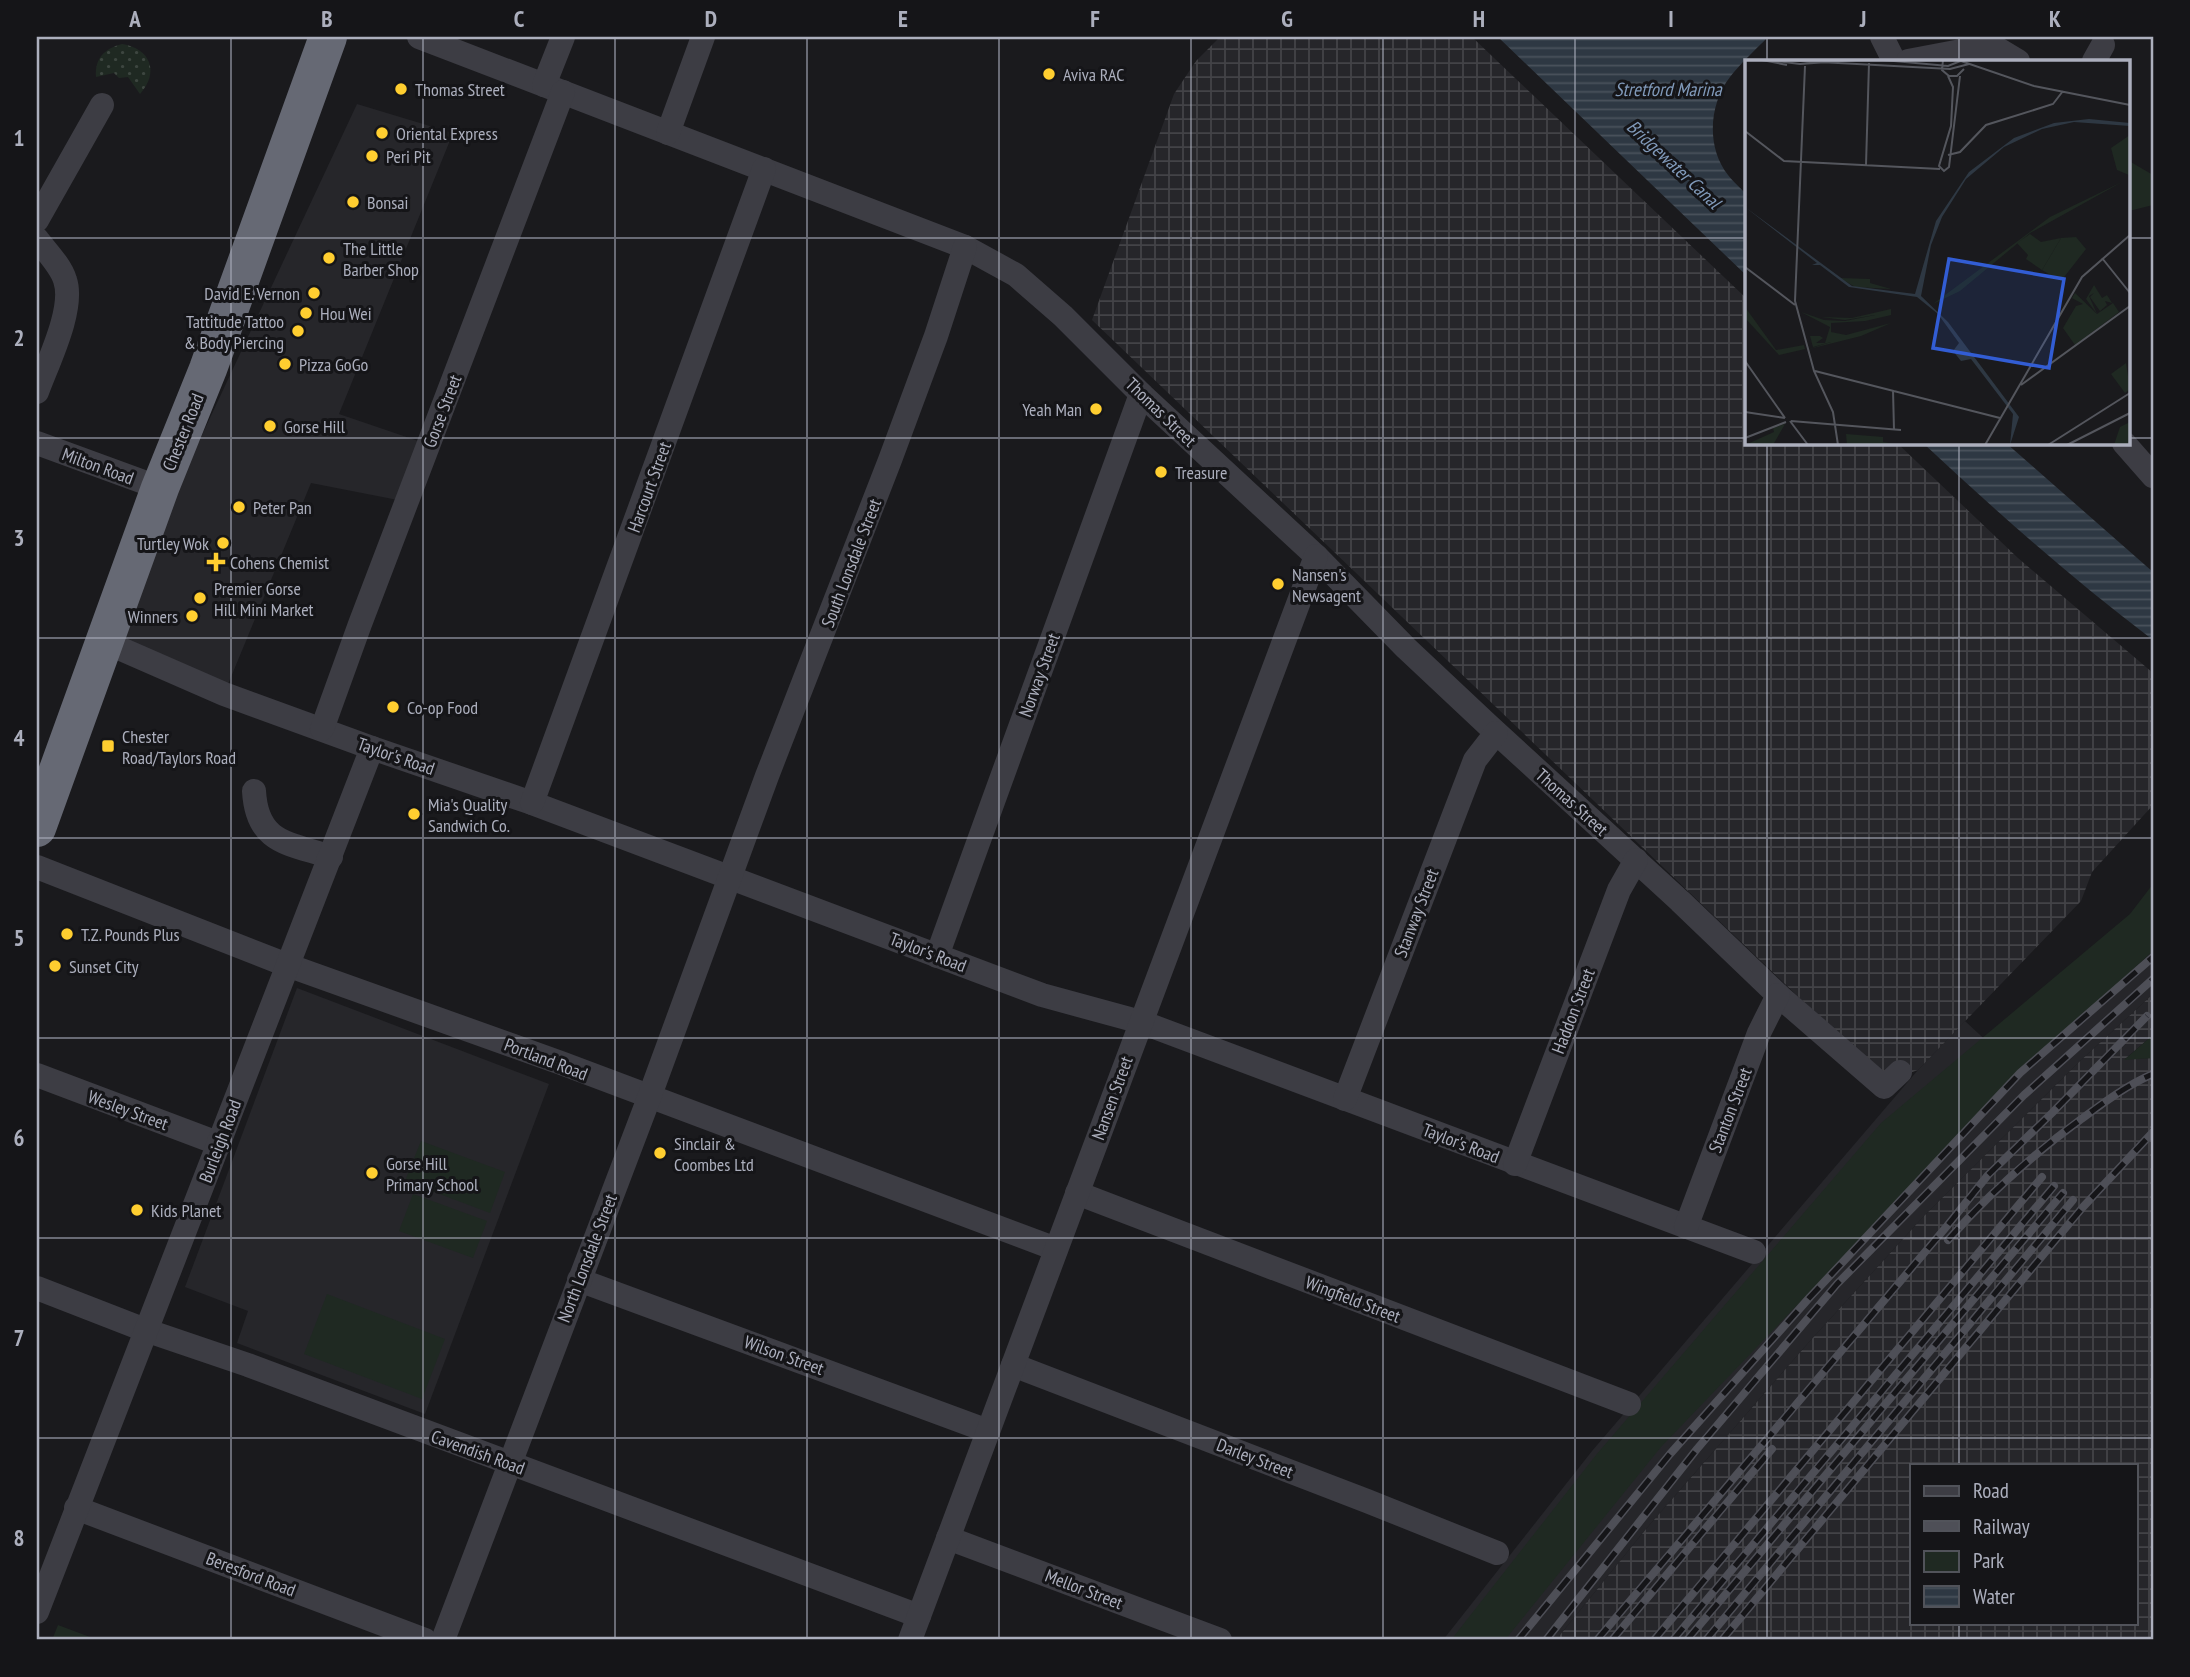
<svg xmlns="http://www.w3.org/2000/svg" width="2190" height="1677" font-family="'PT Sans Narrow',sans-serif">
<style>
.built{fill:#26262a}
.industrial{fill:url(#industrial-grid);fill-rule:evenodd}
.green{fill:#1f2922}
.park{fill:url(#park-dots)}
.water{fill:url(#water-rules)}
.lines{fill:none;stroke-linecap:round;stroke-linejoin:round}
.street{stroke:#3d3d44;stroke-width:24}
.highway{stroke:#666974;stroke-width:38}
.rail-casing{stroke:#4e4f57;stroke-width:8}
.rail{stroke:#151518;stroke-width:5;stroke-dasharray:16;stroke-linecap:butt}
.grid{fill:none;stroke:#acafbd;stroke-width:2;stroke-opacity:0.55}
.poi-dot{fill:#ffce30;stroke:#151518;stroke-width:2.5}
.labels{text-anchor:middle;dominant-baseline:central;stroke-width:6;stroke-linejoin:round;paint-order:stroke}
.poi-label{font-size:18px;fill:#acafbd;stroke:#151518;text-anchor:start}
.street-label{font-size:18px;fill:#acafbd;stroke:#151518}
.water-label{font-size:19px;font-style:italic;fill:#819aba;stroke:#151518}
.inset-road{fill:none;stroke:#54565d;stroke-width:2}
.view{fill:#325dd4;fill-opacity:0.15;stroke:#325dd4;stroke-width:3.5}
.inset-edge{fill:none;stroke:#acafbd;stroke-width:3.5}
.neatline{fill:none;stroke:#acafbd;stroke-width:2.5}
.grid-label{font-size:23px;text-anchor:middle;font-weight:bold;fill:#acafbd}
</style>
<defs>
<pattern id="industrial-grid" width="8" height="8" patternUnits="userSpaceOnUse" patternTransform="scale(1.75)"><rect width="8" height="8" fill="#26262a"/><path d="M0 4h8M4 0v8" fill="none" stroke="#434347"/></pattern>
<pattern id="park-dots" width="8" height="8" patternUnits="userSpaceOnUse" patternTransform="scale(1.75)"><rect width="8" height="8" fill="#1f2922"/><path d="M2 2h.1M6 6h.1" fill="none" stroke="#3d4640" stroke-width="1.8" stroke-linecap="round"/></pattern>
<pattern id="water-rules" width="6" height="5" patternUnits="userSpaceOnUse" patternTransform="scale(1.75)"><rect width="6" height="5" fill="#2e3843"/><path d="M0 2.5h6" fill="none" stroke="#4a525c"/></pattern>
</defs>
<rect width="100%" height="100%" fill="#1a1a1d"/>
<g class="built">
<path d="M357,104l96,29 -114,281 91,31 -22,57 -97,-19 -87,211 -119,-52z"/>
<path d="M2153,951v43l-75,69 -154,153 -114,125 -164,188 -90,111h-113l149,-189 326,-381 47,-49 56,52z"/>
<path d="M297,988l252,96 -124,330 -188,-71 11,-32 -63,-24z"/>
</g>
<g class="industrial">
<path d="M1220,37h252l275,262v144h150l121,115 135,115v132l-61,67 -11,29 -163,169 -20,7 -18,-2 -788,-755 82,-226 22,-33z"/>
<path d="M2153,994v41l-28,24 28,-1v582h-597l90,-111 164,-188 114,-125 154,-153zM1912,1465h224v158h-224z"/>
</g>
<g class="green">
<path d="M2129,161l24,14v30l-24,6z"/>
<path d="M2153,884v67l-133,122 -359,374 -156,193h-54l145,-185 285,-332 249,-209z"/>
<path d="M2153,1035v23l-29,2z"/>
<path d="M421,1141l84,31 -15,41 -85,-32z"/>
<path d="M413,1194l74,27 -14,37 -74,-27z"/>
<path d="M327,1294l118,45 -23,60 -118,-45z"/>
<path d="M58,1625l40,15h-46z"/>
</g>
<path class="park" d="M122,44c28,4 38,28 18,50l-12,-17 -9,1 -5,-5 -18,4c-1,-19 8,-28 26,-33z"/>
<g class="water">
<path d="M1498,37h270c-13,13 -27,26 -38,40 -21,27 -24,70 -2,98 5,7 13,13 19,20v81z"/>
<path d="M1923,443h83l147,129v68c-81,-61 -156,-128 -230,-197z"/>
</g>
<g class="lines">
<g class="street">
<path d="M419,37l546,210 51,28 47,41 78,78 175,162 90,92 82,77 192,176 98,94 106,92 16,-15"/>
<path d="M1882,37l12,24"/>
<path d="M1908,61l74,-14 16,2 20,12"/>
<path d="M2094,61l9,-16"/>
<path d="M544,85l19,-48"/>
<path d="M668,133l35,-96"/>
<path d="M37,220l65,-115"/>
<path d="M37,239c9,12 24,27 28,41 10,29 -18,84 -28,112"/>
<path d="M37,443l123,45"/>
<path d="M2124,443l29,33"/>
<path d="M105,642l119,52 148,54 160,55 510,192 99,27 613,230"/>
<path d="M322,729l38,-105 203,-532"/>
<path d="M254,791c3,53 35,52 77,66"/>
<path d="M532,803l232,-634"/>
<path d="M37,867l250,98 274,98 495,186"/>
<path d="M937,956l204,-562"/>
<path d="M37,1075l183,69"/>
<path d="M1345,1099l130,-339 21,-27"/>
<path d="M1515,1164l104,-274 17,-30"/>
<path d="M1077,1193l552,211"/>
<path d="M1686,1227l73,-194 19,-38"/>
<path d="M579,1280l409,151"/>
<path d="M37,1288l108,42 103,35 671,251"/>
<path d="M1013,1365l354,136 130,52"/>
<path d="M76,1508l349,132"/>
<path d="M948,1538l272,102"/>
<path d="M37,1612l335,-864"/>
<path d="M443,1640l206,-542 118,-322 123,-316 46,-124 29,-89"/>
<path d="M910,1640l406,-1084"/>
</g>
<path class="highway" d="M37,828l123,-340 48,-119 120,-332"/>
<g class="rail-casing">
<g id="rail">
<path d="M1948,1240c40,-45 83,-84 132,-120 23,-17 47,-35 73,-46"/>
<path d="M1518,1640l152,-186 140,-157 210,-224 133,-116"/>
<path d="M1546,1640l151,-191 140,-165 187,-189 129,-116"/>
<path d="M1597,1640l350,-414 41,-51 64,-62 95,-97"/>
<path d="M1612,1640l160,-191"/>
<path d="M1654,1640l388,-463"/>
<path d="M1673,1640l381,-454"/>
<path d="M1687,1640l376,-447"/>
<path d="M1706,1640l367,-440"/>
<path d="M1722,1640l361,-433 70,-75"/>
</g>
</g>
<use href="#rail" class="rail"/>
</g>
<path class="grid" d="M231,37v1603M423,37v1603M615,37v1603M807,37v1603M999,37v1603M1191,37v1603M1383,37v1603M1575,37v1603M1767,37v24M1959,37v24M37,238h1710M2129,238h24M37,438h1710M2129,438h24M1767,443v1197M1959,443v1022M37,638h2116M37,838h2116M37,1038h2116M37,1238h2116M37,1438h2116M1959,1623v17"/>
<g class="poi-dot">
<circle cx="1049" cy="74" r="7"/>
<circle cx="401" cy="89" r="7"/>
<circle cx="382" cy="133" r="7"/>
<circle cx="372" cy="156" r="7"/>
<circle cx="353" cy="202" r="7"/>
<circle cx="329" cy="258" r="7"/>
<circle cx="314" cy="293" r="7"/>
<circle cx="306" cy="313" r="7"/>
<circle cx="298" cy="331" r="7"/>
<circle cx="285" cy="364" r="7"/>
<circle cx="1096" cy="409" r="7"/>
<circle cx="270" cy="426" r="7"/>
<circle cx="1161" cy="472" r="7"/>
<circle cx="239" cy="507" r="7"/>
<circle cx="223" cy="543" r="7"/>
<path d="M212.5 551.5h7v7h7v7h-7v7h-7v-7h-7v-7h7z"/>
<circle cx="1278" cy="584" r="7"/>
<circle cx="200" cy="598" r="7"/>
<circle cx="192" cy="616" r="7"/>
<circle cx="393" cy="707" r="7"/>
<rect x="101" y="739" width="14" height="14" rx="3.5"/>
<circle cx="414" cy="814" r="7"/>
<circle cx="67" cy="934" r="7"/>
<circle cx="55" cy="966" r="7"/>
<circle cx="660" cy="1153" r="7"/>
<circle cx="372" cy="1173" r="7"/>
<circle cx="137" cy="1210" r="7"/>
</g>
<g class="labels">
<g class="poi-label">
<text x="1063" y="74">Aviva RAC</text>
<text x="415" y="89">Thomas Street</text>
<text x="396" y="133">Oriental Express</text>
<text x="386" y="156">Peri Pit</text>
<text x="367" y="202">Bonsai</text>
<text x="343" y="248">The Little<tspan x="343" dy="21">Barber Shop</tspan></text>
<text x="300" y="293" text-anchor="end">David E. Vernon</text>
<text x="320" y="313">Hou Wei</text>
<text x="284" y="321" text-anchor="end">Tattitude Tattoo<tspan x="284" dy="21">&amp; Body Piercing</tspan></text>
<text x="299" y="364">Pizza GoGo</text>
<text x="1082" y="409" text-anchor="end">Yeah Man</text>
<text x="284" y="426">Gorse Hill</text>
<text x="1175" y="472">Treasure</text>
<text x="253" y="507">Peter Pan</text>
<text x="209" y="543" text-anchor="end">Turtley Wok</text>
<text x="230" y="562">Cohens Chemist</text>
<text x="1292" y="574">Nansen's<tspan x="1292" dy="21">Newsagent</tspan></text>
<text x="214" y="588">Premier Gorse<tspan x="214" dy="21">Hill Mini Market</tspan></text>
<text x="178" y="616" text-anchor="end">Winners</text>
<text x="407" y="707">Co-op Food</text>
<text x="122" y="736">Chester<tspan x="122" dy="21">Road/Taylors Road</tspan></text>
<text x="428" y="804">Mia's Quality<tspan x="428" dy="21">Sandwich Co.</tspan></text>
<text x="81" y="934">T.Z. Pounds Plus</text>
<text x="69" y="966">Sunset City</text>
<text x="674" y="1143">Sinclair &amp;<tspan x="674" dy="21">Coombes Ltd</tspan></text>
<text x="386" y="1163">Gorse Hill<tspan x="386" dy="21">Primary School</tspan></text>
<text x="151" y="1210">Kids Planet</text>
</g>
<g class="street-label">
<text transform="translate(442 411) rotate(-69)">Gorse Street</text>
<text transform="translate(1161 412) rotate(44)">Thomas Street</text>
<text transform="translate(183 432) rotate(-68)">Chester Road</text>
<text transform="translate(98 466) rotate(20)">Milton Road</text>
<text transform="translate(649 487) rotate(-70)">Harcourt Street</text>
<text transform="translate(851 563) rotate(-69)">South Lonsdale Street</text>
<text transform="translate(1039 675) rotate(-70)">Norway Street</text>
<text transform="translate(396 756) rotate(19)">Taylor's Road</text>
<text transform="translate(1572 802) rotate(42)">Thomas Street</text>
<text transform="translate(1416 913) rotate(-69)">Stanway Street</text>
<text transform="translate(928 952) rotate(21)">Taylor's Road</text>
<text transform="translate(1573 1011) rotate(-69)">Haddon Street</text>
<text transform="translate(546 1059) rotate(21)">Portland Road</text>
<text transform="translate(1112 1098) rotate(-70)">Nansen Street</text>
<text transform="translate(128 1110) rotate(20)">Wesley Street</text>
<text transform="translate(1730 1110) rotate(-69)">Stanton Street</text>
<text transform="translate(220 1141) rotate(-69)">Burleigh Road</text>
<text transform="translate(1461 1143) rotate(21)">Taylor's Road</text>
<text transform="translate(587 1258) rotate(-69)">North Lonsdale Street</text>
<text transform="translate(1353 1299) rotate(21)">Wingfield Street</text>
<text transform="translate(784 1355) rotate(20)">Wilson Street</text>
<text transform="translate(478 1452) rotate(20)">Cavendish Road</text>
<text transform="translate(1255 1458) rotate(21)">Darley Street</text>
<text transform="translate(251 1574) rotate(21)">Beresford Road</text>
<text transform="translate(1084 1589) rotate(21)">Mellor Street</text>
</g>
<g class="water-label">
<text x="1668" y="89">Stretford Marina</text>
<text transform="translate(1674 164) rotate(43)">Bridgewater Canal</text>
</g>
</g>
<g transform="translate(1745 60)">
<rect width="385" height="385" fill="#1a1a1d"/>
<path d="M385,75v40h-1l-12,-5 -6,-22zM377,122l-92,51 -70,58 -27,13 117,-87zM331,177l10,12 -25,32 -19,-11 19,-32zM349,225l8,13 5,-3 5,8 -7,-2 2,4 -7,6 -10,-14 4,-4 -5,3 8,18 -11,-15zM146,249v6l-26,6 -34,2v19l-18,5 -3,-11h10l3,2 -7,5h9l5,-16 -29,-15 23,8 21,1 30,-6 -30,5 -24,-3 31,1z" fill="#1f2922"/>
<path d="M95,218l30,1v4l21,6 -36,-2zM0,247l31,43 28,-5 1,4 -26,6 -34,-37zM146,263l-30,13 -52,13 22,-7v-10l15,3z" fill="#1f2922"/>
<path d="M285,174l11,8 20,-4 -19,32 -16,-11 2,-4 -11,-12zM330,233l22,21 16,-11 6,9 -44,33 -12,-17 13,-22 7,-2 -11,-6zM381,303l4,26 -5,4 -14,-19zM385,362v23h-16l6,-18zM40,364l-12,21h-28l29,-13 -1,-4zM101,374l37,3v5l18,3h-54z" fill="#1f2922"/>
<path d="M344,59l41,4v3l-56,-4 -32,7 -38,18 -38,32 -24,38 -11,28 -10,51 27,26 71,95 -9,28 3,-31 -42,-55 -10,2 -8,-10 6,-8 -21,-29 -21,-17 -68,-10 -29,-22h-8l5,-2 -72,-56 107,79 63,8 21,-73 33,-49 45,-34 40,-15z" fill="#2e3843"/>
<path class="inset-road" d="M17,0l25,5M23,0l32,4 56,-4M37,0l168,9 19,-5M138,0l65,6 15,-6M198,0l-1,10 7,6h8l7,-7M213,0l76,26 96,19M60,6l-10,235 19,70 19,41 5,33M203,16l5,11 -2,39 -12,40 5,5 5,-4 11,-91M0,71l39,30 156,8M203,95l12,-3 26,-27 67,-21 10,-13M121,105l3,-102M357,198l28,35M0,207l50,38M0,301l40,57M70,311l185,47M276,325l109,-79M148,330l1,40M0,352l40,6M45,361l18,24M46,361l110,9M0,378l41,-16M240,385l97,-168 48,-42M303,385l82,-52M322,385l63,-32"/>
<path class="view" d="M204,199l115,20 -15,89 -116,-20z"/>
<rect width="385" height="385" class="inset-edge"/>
</g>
<rect width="2190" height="1677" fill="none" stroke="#151518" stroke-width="77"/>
<rect x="1910" y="1464" width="228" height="161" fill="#151518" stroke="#51535a" stroke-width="2"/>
<rect x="1924" y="1486" width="35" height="10" fill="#3d3d44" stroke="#51535a" stroke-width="2"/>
<text x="1973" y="1498" font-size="21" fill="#acafbd">Road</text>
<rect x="1924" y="1521" width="35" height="10" fill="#4e4f57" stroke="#51535a" stroke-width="2"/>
<text x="1973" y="1534" font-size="21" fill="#acafbd">Railway</text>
<rect x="1924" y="1551" width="35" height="21" fill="#1f2922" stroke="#51535a" stroke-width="2"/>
<text x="1973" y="1568" font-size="21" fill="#acafbd">Park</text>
<rect x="1924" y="1586" width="35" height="21" fill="url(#water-rules)" stroke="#51535a" stroke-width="2"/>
<text x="1973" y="1604" font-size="21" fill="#acafbd">Water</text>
<rect x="38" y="38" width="2114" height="1600" class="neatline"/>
<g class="grid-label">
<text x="135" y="27">A</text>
<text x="327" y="27">B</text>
<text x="519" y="27">C</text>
<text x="711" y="27">D</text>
<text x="903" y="27">E</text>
<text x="1095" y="27">F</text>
<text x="1287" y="27">G</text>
<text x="1479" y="27">H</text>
<text x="1671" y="27">I</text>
<text x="1863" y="27">J</text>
<text x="2055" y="27">K</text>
<text x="19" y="146">1</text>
<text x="19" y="346">2</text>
<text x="19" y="546">3</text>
<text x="19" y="746">4</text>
<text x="19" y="946">5</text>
<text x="19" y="1146">6</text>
<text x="19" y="1346">7</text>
<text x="19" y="1546">8</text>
</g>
</svg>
